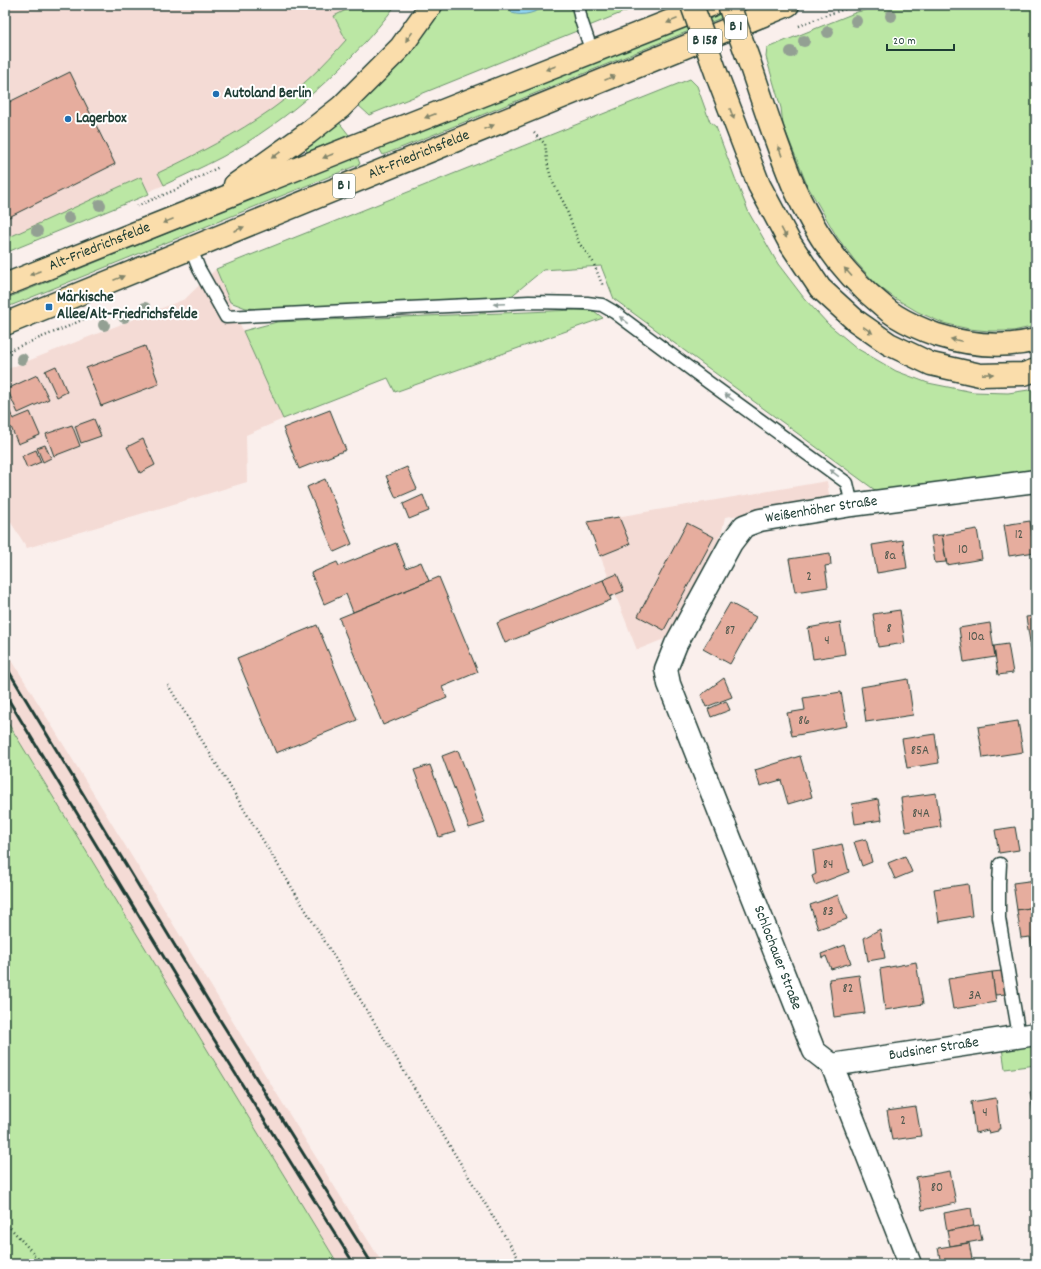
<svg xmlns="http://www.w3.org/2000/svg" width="1041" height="1269" font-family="Dekko,sans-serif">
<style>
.built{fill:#f4dbd5}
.green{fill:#bbe7a4;stroke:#6d926c}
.water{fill:#92d7f4;stroke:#6499a7}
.building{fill:#e6ad9e;stroke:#1f3d34}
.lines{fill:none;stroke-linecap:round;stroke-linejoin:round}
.lane-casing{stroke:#1f3d34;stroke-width:15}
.street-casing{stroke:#1f3d34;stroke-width:25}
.primary-casing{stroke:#1f3d34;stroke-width:25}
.path{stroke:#1f3d34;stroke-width:2.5;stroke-dasharray:1 3;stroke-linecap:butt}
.lane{stroke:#fff;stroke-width:12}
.street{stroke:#fff;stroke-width:22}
.primary{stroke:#faddab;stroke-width:22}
.rail{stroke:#1f3d34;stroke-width:3}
.primary-bridge-casing{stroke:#1f3d34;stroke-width:25;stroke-linecap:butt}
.primary-bridge{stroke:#faddab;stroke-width:22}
.tree{fill:#93a093}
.oneway{fill:#82856a}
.oneway2{fill:#8f9e9a}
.poi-dot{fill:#1f6fb2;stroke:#fff;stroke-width:1.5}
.labels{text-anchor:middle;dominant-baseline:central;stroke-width:4;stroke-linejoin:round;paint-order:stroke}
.number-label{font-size:13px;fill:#51594e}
.shield{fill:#fff;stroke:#627771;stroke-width:1}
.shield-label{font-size:14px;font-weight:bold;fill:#1f3d34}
.poi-label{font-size:15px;font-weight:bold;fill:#1f3d34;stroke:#fff;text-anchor:start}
.street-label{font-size:15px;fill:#1f3d34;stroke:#fff}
</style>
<rect width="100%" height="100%" fill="#faefec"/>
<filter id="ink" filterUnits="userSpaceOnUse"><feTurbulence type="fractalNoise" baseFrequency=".025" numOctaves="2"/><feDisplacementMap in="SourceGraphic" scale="8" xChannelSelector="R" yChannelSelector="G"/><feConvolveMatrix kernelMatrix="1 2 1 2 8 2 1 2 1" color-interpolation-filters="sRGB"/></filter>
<g filter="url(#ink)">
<g class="built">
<path d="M5,5h391l-34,39 -41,42 -43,35 -26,18 -30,18 -58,28 -159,68z"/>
<path d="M216,269l14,33 53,117 -37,16 1,47 -220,66 -22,-35v-143l180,-71z"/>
<path d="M827,481l3,21 -105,15 -3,14 -29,61 -13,25 -16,22 -27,11 -50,-128z"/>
<path d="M5,649l294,481 84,134h-45l-106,-173 -227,-373z"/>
</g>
<g class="green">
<path d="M356,5h40c-46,60 -108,116 -174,152 -19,10 -39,19 -58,28l-6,-12c40,-19 78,-39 114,-64 28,-20 52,-44 74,-69l-12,-24z"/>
<path d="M445,5h196l-272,110 -11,-10c31,-31 63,-62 87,-100z"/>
<path d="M734,5h19l-370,150 -4,-7z"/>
<path d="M885,5h151v321l-23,5h-24l-20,-2 -26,-6 -25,-11 -22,-13 -19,-14 -22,-24 -18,-24 -30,-52 -24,-60 -2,-17 -15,-51 1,-9 90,-36z"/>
<path d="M690,79l7,7 13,36 6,5 19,51 14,35 29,51 26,34 24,26 30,25 38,22 32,12 45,9 35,1 28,-4v81l-157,23 -265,-194 -13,-33 -58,4 -34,28 -246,11 -17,-1 -16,-6 -14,-33z"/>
<path d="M338,121l11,14 -42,17 -1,-4z"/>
<path d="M357,156l3,8 -355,144v-9z"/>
<path d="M141,177l8,17 -144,59v-14z"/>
<path d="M576,310l18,1 9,7 -208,74 -7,-14 -105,41 -40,-88 34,-9z"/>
<path d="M5,718l333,546h-326l-7,-7z"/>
<path d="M1036,1043v22l-31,4 -3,-21z"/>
</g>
<path class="water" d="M508,5h39c-9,7 -24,12 -35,8z"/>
<g class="building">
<path d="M70,72l45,92 -110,55v-115z"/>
<path d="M145,346l14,38 -58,22 -15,-38z"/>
<path d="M56,366l11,26 -10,5 -12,-26z"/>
<path d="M37,375l12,24 -31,14 -11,-24z"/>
<path d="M5,400l8,19 17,-7 10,23 -22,9 -7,-17 -6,3z"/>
<path d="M330,410l16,40 -47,19 -16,-41z"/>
<path d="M94,419l7,17 -20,7 -6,-17z"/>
<path d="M72,425l8,21 -26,10 -8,-22z"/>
<path d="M143,439l12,26 -15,8 -13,-26z"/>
<path d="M45,445l6,13 -8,4 -6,-14z"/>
<path d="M36,450l5,12 -14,6 -5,-12z"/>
<path d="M407,467l10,22 -21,9 -10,-22z"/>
<path d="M325,479l27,65 -18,8 -27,-65z"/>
<path d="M423,495l6,16 -20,8 -6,-15z"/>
<path d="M619,517l11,27 -30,12 -13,-34z"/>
<path d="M1030,521l5,31 -26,4 -5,-31z"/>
<path d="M687,523l27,14 -50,93 -26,-14z"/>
<path d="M977,529l5,30 -35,6 -5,-30z"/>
<path d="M1036,533v18l-1,1 -3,-18z"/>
<path d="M942,535l4,27 -11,1 -4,-27z"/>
<path d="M903,540l4,28 -30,5 -5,-28z"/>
<path d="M396,543l10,25 15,-6 8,19 -76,31 -7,-18 -22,10 -13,-31 26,-11 2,4z"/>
<path d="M830,553l1,12 -6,1 3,21 -33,5 -6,-33z"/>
<path d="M617,574l7,17 -15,6 -6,-17z"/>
<path d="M439,577l39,95 -36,15 5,11 -64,27 -44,-107z"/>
<path d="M603,580l8,20 -106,43 -8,-20z"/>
<path d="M730,603l26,14 -26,47 -27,-15z"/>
<path d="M900,610l5,33 -27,4 -5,-33z"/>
<path d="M1036,616v31l-5,1 -5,-31z"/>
<path d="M840,622l5,32 -32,5 -5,-31z"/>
<path d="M990,623l5,34 -31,5 -5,-34z"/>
<path d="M317,625l40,95 -81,33 -39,-95z"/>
<path d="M1008,644l5,29 -15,2 -4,-29z"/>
<path d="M724,678l8,19 -26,10 -5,-12z"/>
<path d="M908,679l5,36 -47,7 -5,-35z"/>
<path d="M841,692l6,34 -55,10 -5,-23 18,-3 -2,-12z"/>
<path d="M726,701l4,9 -19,7 -3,-8z"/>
<path d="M1018,721l5,31 -40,6 -5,-31z"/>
<path d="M935,734l4,29 -32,5 -5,-29z"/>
<path d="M458,750l27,73 -16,5 -27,-72z"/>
<path d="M800,756l12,41 -24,7 -7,-24 -21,6 -5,-16z"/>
<path d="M430,765l25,67 -16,5 -25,-67z"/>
<path d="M936,793l5,34 -35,5 -5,-34z"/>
<path d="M878,799l4,21 -27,4 -3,-20z"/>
<path d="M1015,827l4,23 -20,3 -4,-23z"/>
<path d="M866,839l6,23 -10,4 -8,-24z"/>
<path d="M842,844l7,28 -34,13 -3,-9 4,-2 -3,-23z"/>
<path d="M905,856l7,16 -17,7 -7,-16z"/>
<path d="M1036,880v27l-19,3 -4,-27z"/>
<path d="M968,884l4,32 -33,6 -5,-33z"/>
<path d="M838,895l9,24 -29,10 -8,-24z"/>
<path d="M1036,907v41h-4l-2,-11 -9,1 -4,-28z"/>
<path d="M880,929l5,29 -17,3 -4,-23z"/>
<path d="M845,945l6,18 -20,6 -5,-13 -4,2 -1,-4z"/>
<path d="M916,962l7,42 -38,6 -5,-41z"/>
<path d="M1002,971l4,23 -11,1 -3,-23z"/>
<path d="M992,972l4,30 -43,7 -5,-30z"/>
<path d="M859,975l6,38 -31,4 -5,-38z"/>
<path d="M1036,1092v29h-1l-5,-28z"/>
<path d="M996,1098l4,31h-2v2l-9,2 -1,-3 -13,3 -4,-31z"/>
<path d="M916,1107l5,29 -29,4 -5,-29z"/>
<path d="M950,1171l6,32 -34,7 -6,-33z"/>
<path d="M971,1208l3,18 -27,5 -3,-18z"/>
<path d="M979,1225l3,15 -32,6 -3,-15z"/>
<path d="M969,1243l4,21h-32l-3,-16z"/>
</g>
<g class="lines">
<g class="lane-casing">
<g id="lane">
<path d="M578,5l3,15 11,32"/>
<path d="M191,249l8,20 27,48 303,-15 58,1 15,2 12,7 94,70 139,101 5,22"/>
<path d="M1000,864l-1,19v35l20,118"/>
</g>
</g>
<g class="street-casing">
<g id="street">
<path id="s1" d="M832,1065l204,-31"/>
<path id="s2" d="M910,1264l-78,-199 -18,-14 -145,-367 -3,-15 10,-25 55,-101 13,-17 16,-6 92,-15 184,-24"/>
</g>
</g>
<g class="primary-casing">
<g id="primary">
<path d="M750,64c14,41 27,83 44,123 20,45 49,87 88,118 4,4 9,8 14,11 13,8 27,14 41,19 32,10 67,13 99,5"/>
<path d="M718,78l41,107 31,58 30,45 36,33 33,23 42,20 49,11 44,-1 12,-4"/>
<path d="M235,185l73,-52 33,-26 60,-60 30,-42"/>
<path id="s3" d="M5,285l359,-143 347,-137"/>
<path id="s4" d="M5,324l783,-319"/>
</g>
</g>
<g class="path">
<path d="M799,26l27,-11 32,-10"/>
<path d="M534,133l11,11 3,23 4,14 12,22 15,40 14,19 9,22v3"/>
<path d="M137,206l38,-16 44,-23"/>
<path d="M5,352l62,-25 29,-14"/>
<path d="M168,685l354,579"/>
<path d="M5,1222l38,42"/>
</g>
<use href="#lane" class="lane"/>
<use href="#street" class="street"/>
<use href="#primary" class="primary"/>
<g class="rail">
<path d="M5,665l210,347 157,252"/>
<path d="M5,694l192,318 157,252"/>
</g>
<g class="primary-bridge-casing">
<g id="primary-bridge">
<path d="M692,5l26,73"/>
<path d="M729,5l21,59"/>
</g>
</g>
<use href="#primary-bridge" class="primary-bridge"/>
</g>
<g class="tree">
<circle cx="891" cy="16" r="6"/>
<circle cx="856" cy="21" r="6"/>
<circle cx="828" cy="32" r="6"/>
<circle cx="804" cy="41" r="6"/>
<circle cx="791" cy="52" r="6"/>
<circle cx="100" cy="205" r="6"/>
<circle cx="69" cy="218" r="6"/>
<circle cx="37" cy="231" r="6"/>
<circle cx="145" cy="308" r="6"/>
<circle cx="124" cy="317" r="6"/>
<circle cx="104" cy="325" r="6"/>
<circle cx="22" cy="359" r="6"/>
</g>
<defs><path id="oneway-solid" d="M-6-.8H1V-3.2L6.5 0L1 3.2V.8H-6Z"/></defs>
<g class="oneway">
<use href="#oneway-solid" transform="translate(672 21) rotate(158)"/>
<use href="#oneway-solid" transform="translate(409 37) rotate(126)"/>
<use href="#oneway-solid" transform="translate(551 68) rotate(159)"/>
<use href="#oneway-solid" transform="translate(610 78) rotate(-22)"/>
<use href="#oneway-solid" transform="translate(732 114) rotate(69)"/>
<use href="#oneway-solid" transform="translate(430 116) rotate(159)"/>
<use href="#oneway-solid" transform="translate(489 127) rotate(-22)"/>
<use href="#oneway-solid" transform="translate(780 151) rotate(-110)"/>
<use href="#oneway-solid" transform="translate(276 155) rotate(145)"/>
<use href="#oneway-solid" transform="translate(328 156) rotate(158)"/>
<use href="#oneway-solid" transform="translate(168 221) rotate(158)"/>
<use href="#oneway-solid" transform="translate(239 229) rotate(-22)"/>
<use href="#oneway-solid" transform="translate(784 233) rotate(62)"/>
<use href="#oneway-solid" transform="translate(848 272) rotate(-132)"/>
<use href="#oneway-solid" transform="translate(35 273) rotate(158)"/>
<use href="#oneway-solid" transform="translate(119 278) rotate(-22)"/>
<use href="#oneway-solid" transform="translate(868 330) rotate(35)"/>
<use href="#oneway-solid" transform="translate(956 340) rotate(-168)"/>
<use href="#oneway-solid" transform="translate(988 374) rotate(-1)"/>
</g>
<g class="oneway2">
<use href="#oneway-solid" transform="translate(499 304) rotate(177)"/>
<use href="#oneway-solid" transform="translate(624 320) rotate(-143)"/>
<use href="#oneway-solid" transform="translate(729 397) rotate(-144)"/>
<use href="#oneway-solid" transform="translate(834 473) rotate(-144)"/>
</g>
</g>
<g class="poi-dot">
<circle cx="216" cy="94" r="4"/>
<circle cx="68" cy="119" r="4"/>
<rect x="45" y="303" width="8" height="8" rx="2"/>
</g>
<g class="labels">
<g class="number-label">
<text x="1019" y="535">12</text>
<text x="963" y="550">10</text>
<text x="890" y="556">8a</text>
<text x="809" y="577">2</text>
<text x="889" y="629">8</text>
<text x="730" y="631">87</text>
<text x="976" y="637">10a</text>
<text x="827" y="641">4</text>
<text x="804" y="721">86</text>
<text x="920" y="751">85A</text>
<text x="921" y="814">84A</text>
<text x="828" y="865">84</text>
<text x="828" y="912">83</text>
<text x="848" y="989">82</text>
<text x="975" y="996">3A</text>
<text x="985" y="1113">4</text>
<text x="903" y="1121">2</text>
<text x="937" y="1188">80</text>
</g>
<g class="shield">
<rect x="725" y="15" width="22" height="24" rx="3"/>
<rect x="688" y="29" width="34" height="24" rx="3"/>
<rect x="333" y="174" width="22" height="24" rx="3"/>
</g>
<g class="shield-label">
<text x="736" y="27">B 1</text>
<text x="705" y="41">B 158</text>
<text x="344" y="186">B 1</text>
</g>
<g class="poi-label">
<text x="224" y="94">Autoland Berlin</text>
<text x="76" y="119">Lagerbox</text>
<text x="57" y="298">Märkische<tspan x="57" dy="17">Allee/Alt-Friedrichsfelde</tspan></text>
</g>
<g class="street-label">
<text stroke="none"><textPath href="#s4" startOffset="447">Alt-Friedrichsfelde</textPath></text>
<text stroke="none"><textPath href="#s3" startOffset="102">Alt-Friedrichsfelde</textPath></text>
<text stroke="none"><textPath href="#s2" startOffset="889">Weißenhöher Straße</textPath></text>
<text transform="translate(777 958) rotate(69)">Schlochauer Straße</text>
<text stroke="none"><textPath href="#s1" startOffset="103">Budsiner Straße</textPath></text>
</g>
</g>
<rect width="1041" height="1269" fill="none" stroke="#fff" stroke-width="20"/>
<rect x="10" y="10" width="1021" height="1249" fill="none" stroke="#1f3d34" stroke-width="1.5" filter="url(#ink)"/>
<path d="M887 44v6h67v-6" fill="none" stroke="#1f3d34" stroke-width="2"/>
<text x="893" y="44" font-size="12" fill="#1f3d34" stroke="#ffffff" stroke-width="3" paint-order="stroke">20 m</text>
</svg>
